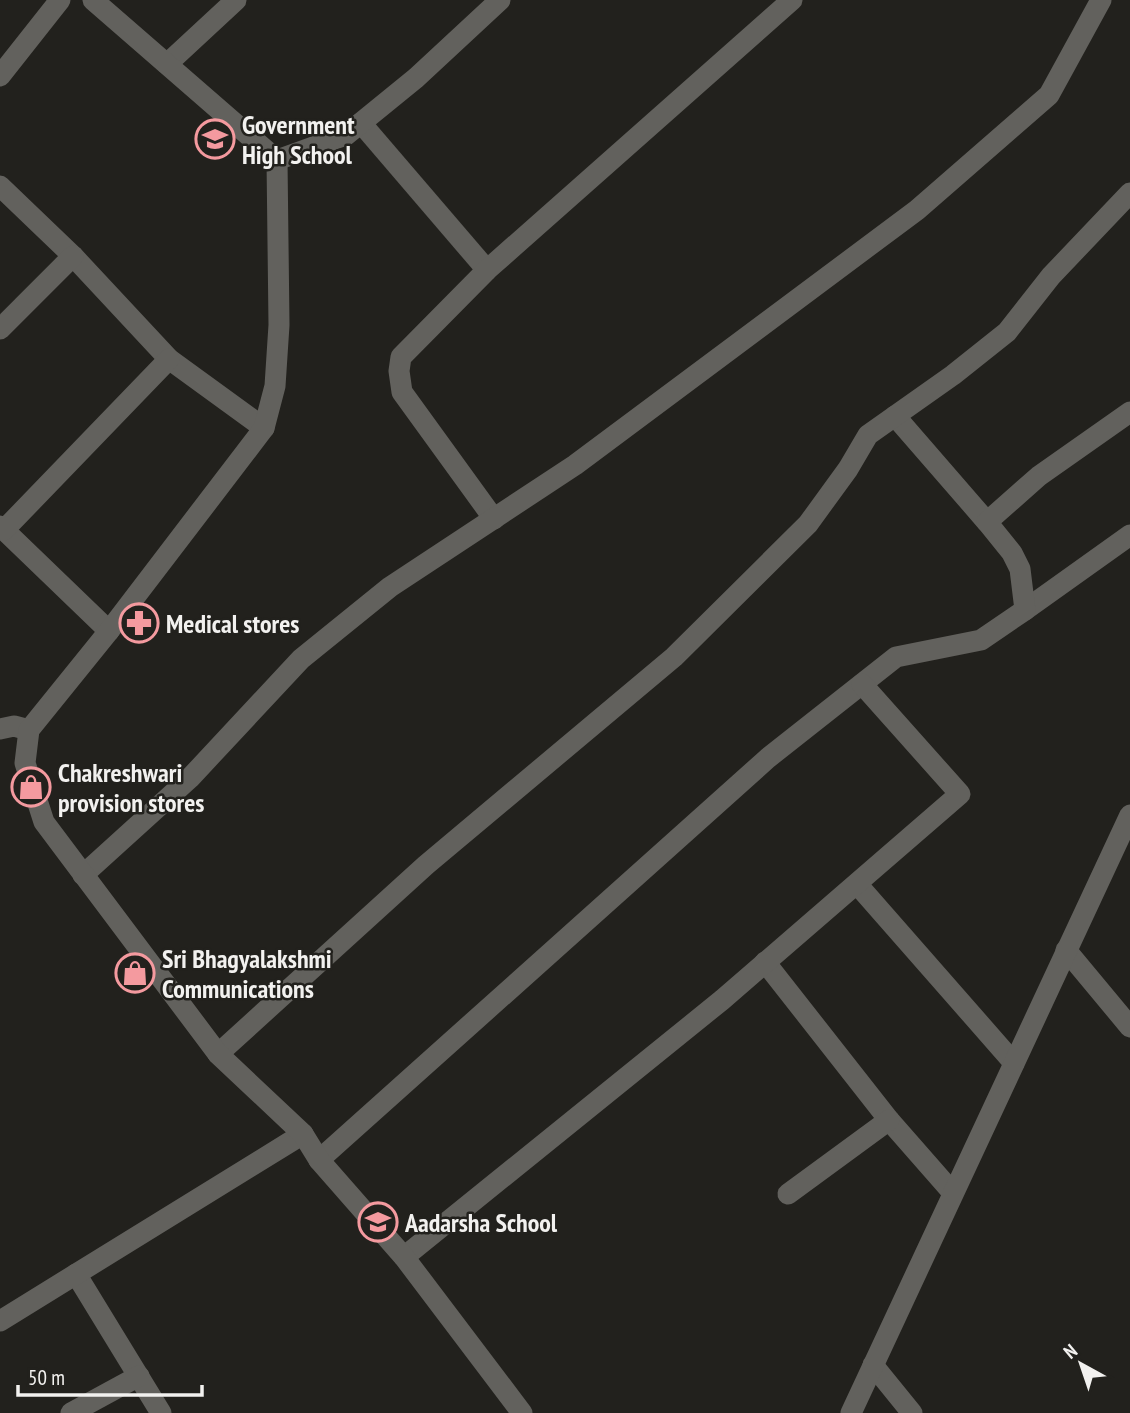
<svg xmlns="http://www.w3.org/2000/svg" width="1130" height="1413" font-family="'PT Sans Narrow',sans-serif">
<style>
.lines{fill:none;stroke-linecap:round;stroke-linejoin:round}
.street{stroke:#62615d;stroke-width:21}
.secondary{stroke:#62615d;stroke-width:21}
.labels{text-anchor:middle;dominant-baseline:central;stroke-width:5;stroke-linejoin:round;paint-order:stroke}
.poi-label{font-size:26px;font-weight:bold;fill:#f2f1ef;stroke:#22211d;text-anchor:start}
</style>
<rect width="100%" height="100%" fill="#22211d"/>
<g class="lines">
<g class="street">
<path d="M167,64l69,-64"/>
<path d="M0,76l60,-76"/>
<path d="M361,123l126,147"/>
<path d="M0,186l73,70 96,103 95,69"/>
<path d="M0,329l73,-73"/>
<path d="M895,416l92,106"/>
<path d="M494,519l-92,-127 -3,-21 2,-14 86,-87 305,-270"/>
<path d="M0,526l109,105"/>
<path d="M4,530l165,-171"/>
<path d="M1025,610l105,-75"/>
<path d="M0,729l14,-3 15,4"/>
<path d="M83,875l107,-97 111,-119 89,-72 185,-122 342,-255 132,-115 52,-95"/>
<path d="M857,884l157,179"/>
<path d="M1066,950l64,77"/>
<path d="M765,962l124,158 64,73"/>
<path d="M218,1054l208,-189 248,-208 134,-133 40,-55 20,-34 85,-60 54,-43 44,-56 79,-83"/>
<path d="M319,1160l449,-402 128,-101 85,-17 44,-30 -5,-41 -8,-16 -25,-31 52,-46 91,-64"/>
<path d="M788,1194l101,-74"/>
<path d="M404,1257l318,-257 238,-206 -98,-110"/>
<path d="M76,1274l85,139"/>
<path d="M0,1321l303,-187"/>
<path d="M873,1365l39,48"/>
<path d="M71,1413l68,-37"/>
<path d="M851,1413l279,-598"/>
</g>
<g class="secondary">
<path d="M93,0l184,160 2,165 -4,61 -11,42 -155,203 -80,99 -4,33 19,59 174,232 85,80 16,26 85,97 118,156"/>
<path d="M277,160l69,-25 70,-57 84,-78"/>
</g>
</g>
<defs>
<g id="school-ring" transform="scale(2.0125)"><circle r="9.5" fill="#22211d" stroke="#f49a9f" stroke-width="1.5"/><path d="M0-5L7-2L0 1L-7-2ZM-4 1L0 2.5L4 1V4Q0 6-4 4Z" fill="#f49a9f"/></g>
<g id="pharmacy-ring" transform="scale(2.0125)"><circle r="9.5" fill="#22211d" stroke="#f49a9f" stroke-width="1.5"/><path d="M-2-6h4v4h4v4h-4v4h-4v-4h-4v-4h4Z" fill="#f49a9f"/></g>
<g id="shop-ring" transform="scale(2.0125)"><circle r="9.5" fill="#22211d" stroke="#f49a9f" stroke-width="1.5"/><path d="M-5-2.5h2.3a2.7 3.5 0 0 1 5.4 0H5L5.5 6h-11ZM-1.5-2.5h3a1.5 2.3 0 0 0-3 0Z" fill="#f49a9f"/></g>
</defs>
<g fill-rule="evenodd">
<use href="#school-ring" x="215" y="139"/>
<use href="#pharmacy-ring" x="139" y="623"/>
<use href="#shop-ring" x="31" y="787"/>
<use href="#shop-ring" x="135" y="973"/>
<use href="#school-ring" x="378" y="1222"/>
</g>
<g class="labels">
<g class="poi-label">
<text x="242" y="124">Government<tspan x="242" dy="30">High School</tspan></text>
<text x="166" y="623">Medical stores</text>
<text x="58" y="772">Chakreshwari<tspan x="58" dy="30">provision stores</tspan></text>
<text x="162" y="958">Sri Bhagyalakshmi<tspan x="162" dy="30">Communications</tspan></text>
<text x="405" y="1222">Aadarsha School</text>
</g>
</g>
<g transform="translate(1081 1364) rotate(320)" stroke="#22211d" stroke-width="5" paint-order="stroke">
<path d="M0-5L12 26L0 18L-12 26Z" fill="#f2f1ef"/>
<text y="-10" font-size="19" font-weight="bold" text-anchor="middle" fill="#f2f1ef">N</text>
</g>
<path d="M18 1385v10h184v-10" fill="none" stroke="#f2f1ef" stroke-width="3.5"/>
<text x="28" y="1385" font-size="21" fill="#f2f1ef" stroke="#22211d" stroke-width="5" paint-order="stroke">50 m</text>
</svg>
